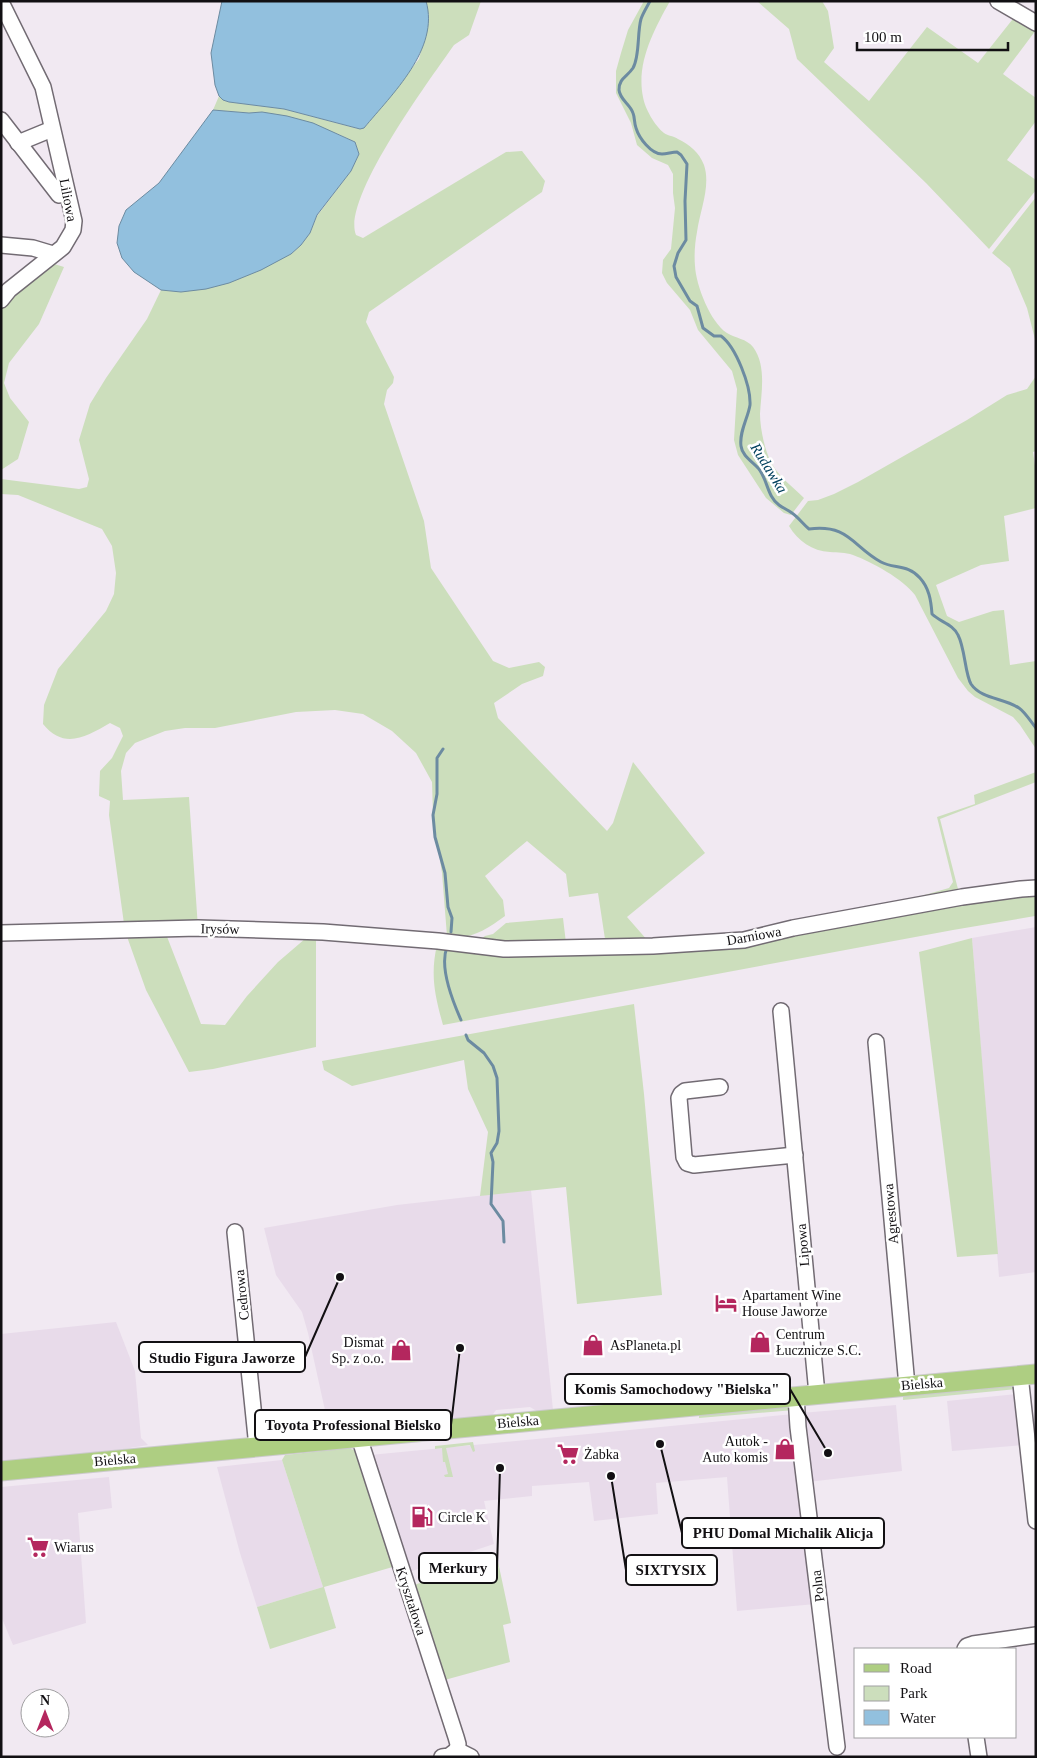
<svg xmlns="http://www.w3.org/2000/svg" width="1037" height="1758" font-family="'Times New Roman',serif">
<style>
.built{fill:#e8dbea}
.green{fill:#ccdebc}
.water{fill:#92c0de;stroke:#6c8ba1}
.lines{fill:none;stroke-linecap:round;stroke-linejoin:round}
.stream{stroke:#6c8ba1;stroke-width:3}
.minor-casing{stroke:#726b73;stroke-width:18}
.major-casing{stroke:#cbcacb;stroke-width:21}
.minor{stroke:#fff;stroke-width:15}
.major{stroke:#aece82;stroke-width:19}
.labels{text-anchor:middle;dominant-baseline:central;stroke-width:5;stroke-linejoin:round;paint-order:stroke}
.street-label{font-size:14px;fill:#121013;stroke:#fff}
.poi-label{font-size:14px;fill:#121013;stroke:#fff;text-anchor:start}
.water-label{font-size:15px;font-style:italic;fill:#01405d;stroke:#fff}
.leader{fill:none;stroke:#121013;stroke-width:2}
.callout-dot{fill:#121013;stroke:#fff;stroke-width:2}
.callout{fill:#fff;stroke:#121013;stroke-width:2}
.callout-label{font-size:15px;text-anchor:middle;font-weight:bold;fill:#121013}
</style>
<rect width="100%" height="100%" fill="#f1e9f2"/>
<g class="built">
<path d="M1036,927v345l-37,5 -27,-339z"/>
<path d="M531,1190l22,220 -13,3 -10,-6 -34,3 -5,7 -161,16 -22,-100 -6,-21 -26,-37 -12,-47 133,-23z"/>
<path d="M116,1322l19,49 6,67 7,7 -24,4 -123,13v-128z"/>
<path d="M1017,1394l6,51 -71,6 -5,-50z"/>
<path d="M896,1405l6,66 -94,11 -7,-69z"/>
<path d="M794,1414l22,190 -79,7 -10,-134 -71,6 2,31 -64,7 -5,-39 -57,4v10l-48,5 10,43 -88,29 -36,-118z"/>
<path d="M282,1460l41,127 -66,20 -17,-54 -23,-86z"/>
<path d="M109,1477l3,31 -34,5 8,110 -73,22 -12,-29v-129z"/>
</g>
<g class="green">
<path d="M426,1h55l-12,34 -15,10c-23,33 -113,154 -98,190l7,3 143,-86 16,-1 23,30 -3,11 -173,120 -3,10 28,55 -1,6 -6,7 -3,14 40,117 7,47 62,93 16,7 30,-6 6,5 -2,9 -21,8 -28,19 4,15 109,113 6,-8 20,-61 72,91 -78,64 21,24 -41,1 -2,-3 -7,-46 -29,4 -3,-23 -39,-33 -42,35 18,24 2,16c-18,13 -35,25 -58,20l-5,-63 -9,-58 -1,-33 -16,-29 -24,-22 -29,-17 -28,-4 -39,2 -81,16h-30l-20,3 -30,12 -9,10 -5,18 2,29 66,-3 9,131 -34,1 37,95 24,1 22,-29 31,-34 28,-24 10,-1v110l-103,22 -24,3 -43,-82 -21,-59 -16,-116 1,-14 -11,-5 1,-25 12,-13 11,-22 -3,-8 -10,-5c-24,14 -46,27 -67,1l1,-19 14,-36 48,-58 8,-17 2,-21 -4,-27 -10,-17 -84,-34 -17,-1v-15l78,10 8,-2 2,-8 -10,-39 11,-36 16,-26 41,-59 14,-29 20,2 110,-38 10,-9 9,-12 7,-17 34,-45 8,-17 -4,-12 -17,-8 -76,-22 -13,1 -36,-3 6,-14 4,4 6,2 55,7 75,20 5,-1 55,-69 10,-41z"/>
<path d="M644,1h26c-16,29 -34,62 -27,96 2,12 12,29 21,36 4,3 10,3 14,6 12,6 21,13 26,26 7,21 -4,45 -7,67 -2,10 -3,23 -2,34 1,19 15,56 32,67 8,5 20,6 26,14 14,19 8,46 7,67 0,13 4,32 9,44 7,17 23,28 35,40l-13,17 -7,-2 -18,-15 -28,-43 -4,-15 3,-51 -5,-18 -34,-41 -8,-20 -23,-27 -5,-10 1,-13 8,-11 4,-41 -2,-15v-19l-5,-9 -16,-7 -15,-13 -6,-22 -15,-30v-22l5,-18 7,-23z"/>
<path d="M757,1h65l6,10 6,37 -10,14 45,39 58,-74 51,36 38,-48 20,15 -33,44 33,24v23l-29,39 29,20v10l-47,59 -63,-66 -129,-124 -8,-30z"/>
<path d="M1036,197v146l-9,-35 -17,-40 -18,-15z"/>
<path d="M51,263l13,4 -25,57 -30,39 -5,20 6,15 19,24 -11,37 -17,11v-161l12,-15z"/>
<path d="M1036,376v75l-3,1 3,20v36l-32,8 5,45 -28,4 -45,20 11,31 12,6 34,-11 11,-1 6,55 26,-4v88l-16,-24 -7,-8 -38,-20 -7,-6 -10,-13 -43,-83c-12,-16 -43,-33 -62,-40 -8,-3 -15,-2 -23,-3 -18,-1 -32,-11 -41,-26l19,-25 10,-1 16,-6 24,-12 109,-62 40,-25 20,-6z"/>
<path d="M1036,772v10l-96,37 19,74 -178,33 -1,-3 134,-25 35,-10 4,-6 -16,-65 38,-13 -1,-9z"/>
<path d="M1036,895v22l-1,-1 -82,14 -510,95c-8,-29 -13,-50 -6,-80l215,4 314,-47z"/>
<path d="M563,918l3,25 -85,1v-5l4,-3 8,-2 13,-11z"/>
<path d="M972,938l26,316 -41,3 -38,-305z"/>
<path d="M634,1004l10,90 18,201 -85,9 -11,-117 -86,9 8,-64 -20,-43 -4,-29 -112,26 -28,-16 -2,-9z"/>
<path d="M1014,1381l3,8 -114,11v-5z"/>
<path d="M789,1402l5,8 -95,8v-6z"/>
<path d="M473,1442l2,9 -2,1 -3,-7 -24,3 7,29h-8l-1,-2 4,-1 -3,-12h-2l-1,-14 -7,1v-3z"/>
<path d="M349,1448l9,4 38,114 -72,21 12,41 -66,21 -13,-42 66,-20 -41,-127 3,-5z"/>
<path d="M497,1557l14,66 -8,2 7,37 -69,19 -30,-95z"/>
</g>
<g class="water">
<path d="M222,1h204c14,48 -34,93 -62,127l-4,1 -76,-20 -55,-7 -6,-2 -4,-4 -4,-11 -4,-32z"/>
<path d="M213,110l36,3 13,-1 25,4 26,7 42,19 4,12 -8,17 -34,44 -7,18 -9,12 -10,9 -30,16 -32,13 -23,6 -25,3 -20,-2 -27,-18 -12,-14 -5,-15 2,-17 7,-16 33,-27z"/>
</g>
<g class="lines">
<g class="stream">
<path d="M650,1c-3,6 -7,12 -9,18 -4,14 -1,37 -8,49 -6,9 -14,10 -14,22 1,10 11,14 14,23 2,5 1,10 3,15 3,10 15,26 26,26 5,0 10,-2 15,-2l4,3 6,9 -2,37 1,39 -8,13 -4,13 2,11 14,24 7,5 6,22 11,8h7c15,11 30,50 29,69 -2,13 -11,27 -9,41 1,10 12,16 18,23 9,12 8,27 20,36 4,3 9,5 13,8 7,5 11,11 17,16 40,-5 43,17 72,33 13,7 27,2 39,16 9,10 11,22 12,36 8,8 21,10 26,21 7,13 7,39 13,49 10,15 33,14 48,24 6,4 12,14 17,20"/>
<path d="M443,749l-6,9v36l-4,21 2,22 10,36 3,34 4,11 -1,14"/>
<path d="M447,947c-8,20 6,55 14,73"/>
<path d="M466,1035l2,5 16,13 9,13 4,12 2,53 -2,12 -6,10 2,9 -2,42 12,17 1,21"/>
</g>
<g class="minor-casing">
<g id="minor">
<path d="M998,1l38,22"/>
<path d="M1,2l42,85 31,134 -1,9 -10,17 -54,43 -8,10"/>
<path d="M1,120l58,75"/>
<path d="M18,143l34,-14"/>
<path d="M1,245l32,3 20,6"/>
<path d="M1,933l197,-5 125,4 115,9 66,8 149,-3 91,-6 49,-12 169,-31 59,-8 15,-1"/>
<path d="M781,1011l36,383"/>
<path d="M876,1042l31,344"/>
<path d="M720,1087l-35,4 -4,3 -2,4 5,59 3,6 7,2 101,-10"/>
<path d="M235,1232l22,215"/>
<path d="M1020,1375l16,146"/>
<path d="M796,1396l2,31 39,320"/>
<path d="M359,1437l97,300 2,7 -1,6"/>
<path d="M965,1649l2,-3 6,-2 63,-9"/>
<path d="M976,1737l3,20"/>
<path d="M457,1750l14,7"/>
<path d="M442,1757l7,-1 8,-6"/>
</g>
</g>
<g class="major-casing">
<path id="major" d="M1,1471l1035,-97"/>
</g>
<use href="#minor" class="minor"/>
<use href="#major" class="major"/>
</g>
<defs>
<g id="hotel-bare" transform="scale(1.725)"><path d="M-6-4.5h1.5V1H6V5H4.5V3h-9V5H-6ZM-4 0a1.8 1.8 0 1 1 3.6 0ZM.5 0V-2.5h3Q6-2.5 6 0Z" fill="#b4275e" stroke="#fff" stroke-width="2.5" paint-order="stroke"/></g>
<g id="shop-bare" transform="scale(1.725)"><path d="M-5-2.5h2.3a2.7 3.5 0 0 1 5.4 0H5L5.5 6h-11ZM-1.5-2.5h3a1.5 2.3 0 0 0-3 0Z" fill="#b4275e" stroke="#fff" stroke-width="2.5" paint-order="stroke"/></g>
<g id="supermarket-bare" transform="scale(1.725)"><path d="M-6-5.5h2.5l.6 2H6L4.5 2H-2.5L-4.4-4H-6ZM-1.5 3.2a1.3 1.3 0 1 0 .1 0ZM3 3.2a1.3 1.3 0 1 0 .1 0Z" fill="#b4275e" stroke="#fff" stroke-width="2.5" paint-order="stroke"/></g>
<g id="fuel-bare" transform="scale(1.725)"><path d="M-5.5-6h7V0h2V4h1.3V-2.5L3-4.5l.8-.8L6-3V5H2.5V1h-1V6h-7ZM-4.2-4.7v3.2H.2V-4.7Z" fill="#b4275e" stroke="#fff" stroke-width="2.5" paint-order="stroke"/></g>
</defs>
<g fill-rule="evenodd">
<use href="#hotel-bare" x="726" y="1303"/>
<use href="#shop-bare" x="760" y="1342"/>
<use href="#shop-bare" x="593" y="1345"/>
<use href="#shop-bare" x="401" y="1350"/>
<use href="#shop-bare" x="785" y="1449"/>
<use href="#supermarket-bare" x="568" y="1454"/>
<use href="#fuel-bare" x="422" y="1517"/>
<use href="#supermarket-bare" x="38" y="1547"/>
</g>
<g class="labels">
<g class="street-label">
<text transform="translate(68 200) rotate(79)">Liliowa</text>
<text transform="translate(220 929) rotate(1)">Irysów</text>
<text transform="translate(754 936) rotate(-10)">Darniowa</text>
<text transform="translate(891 1214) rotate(-95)">Agrestowa</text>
<text transform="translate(803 1245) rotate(-95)">Lipowa</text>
<text transform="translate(242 1295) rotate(-96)">Cedrowa</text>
<text transform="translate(922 1384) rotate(-5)">Bielska</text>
<text transform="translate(518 1422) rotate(-5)">Bielska</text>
<text transform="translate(115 1460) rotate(-5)">Bielska</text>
<text transform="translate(818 1586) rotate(-97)">Polna</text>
<text transform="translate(411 1601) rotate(72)">Kryształowa</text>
</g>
<g class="poi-label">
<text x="742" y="1295">Apartament Wine<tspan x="742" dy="16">House Jaworze</tspan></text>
<text x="776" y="1334">Centrum<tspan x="776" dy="16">Łucznicze S.C.</tspan></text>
<text x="384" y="1342" text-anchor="end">Dismat<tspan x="384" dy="16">Sp. z o.o.</tspan></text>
<text x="610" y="1345">AsPlaneta.pl</text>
<text x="768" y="1441" text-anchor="end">Autok -<tspan x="768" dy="16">Auto komis</tspan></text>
<text x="584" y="1454">Żabka</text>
<text x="438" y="1517">Circle K</text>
<text x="54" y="1547">Wiarus</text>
</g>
<g class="water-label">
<text transform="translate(769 468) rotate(58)">Rudawka</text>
</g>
</g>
<path class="leader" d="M340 1277L305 1357M828 1453L790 1389M460 1348L451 1425M660 1444L682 1533M500 1468L497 1568M611 1476L626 1570"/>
<g class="callout-dot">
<circle cx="340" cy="1277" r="5"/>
<circle cx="828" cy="1453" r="5"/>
<circle cx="460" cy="1348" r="5"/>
<circle cx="660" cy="1444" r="5"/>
<circle cx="500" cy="1468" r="5"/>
<circle cx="611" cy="1476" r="5"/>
</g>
<g class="callout">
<rect x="139" y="1342" width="166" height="30" rx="5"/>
<rect x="565" y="1374" width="225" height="30" rx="5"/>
<rect x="255" y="1410" width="196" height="30" rx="5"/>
<rect x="682" y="1518" width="202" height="30" rx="5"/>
<rect x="419" y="1553" width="78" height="30" rx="5"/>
<rect x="626" y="1555" width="91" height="30" rx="5"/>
</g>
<g class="callout-label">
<text x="222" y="1363">Studio Figura Jaworze</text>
<text x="677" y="1394">Komis Samochodowy "Bielska"</text>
<text x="353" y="1430">Toyota Professional Bielsko</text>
<text x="783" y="1538">PHU Domal Michalik Alicja</text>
<text x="458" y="1573">Merkury</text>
<text x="671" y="1575">SIXTYSIX</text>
</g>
<rect width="1037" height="1758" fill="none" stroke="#121013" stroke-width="5"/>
<rect x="854" y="1648" width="162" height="90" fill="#ffffff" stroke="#a09fa1"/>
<rect x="864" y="1664" width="25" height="8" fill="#aece82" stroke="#a09fa1"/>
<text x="900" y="1673" font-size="15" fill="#121013">Road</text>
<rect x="864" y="1686" width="25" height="15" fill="#ccdebc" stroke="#a09fa1"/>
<text x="900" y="1698" font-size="15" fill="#121013">Park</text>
<rect x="864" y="1710" width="25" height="15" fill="#92c0de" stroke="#a09fa1"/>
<text x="900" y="1723" font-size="15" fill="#121013">Water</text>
<g transform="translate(45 1713)"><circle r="24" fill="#ffffff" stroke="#a09fa1"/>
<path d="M0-4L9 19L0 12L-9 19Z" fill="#b4275e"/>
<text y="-8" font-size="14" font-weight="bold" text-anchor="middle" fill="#121013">N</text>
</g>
<path d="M857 42v8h151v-8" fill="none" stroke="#121013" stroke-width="2.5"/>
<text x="864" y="42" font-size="15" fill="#121013" stroke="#ffffff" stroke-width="4" paint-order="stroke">100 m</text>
</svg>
